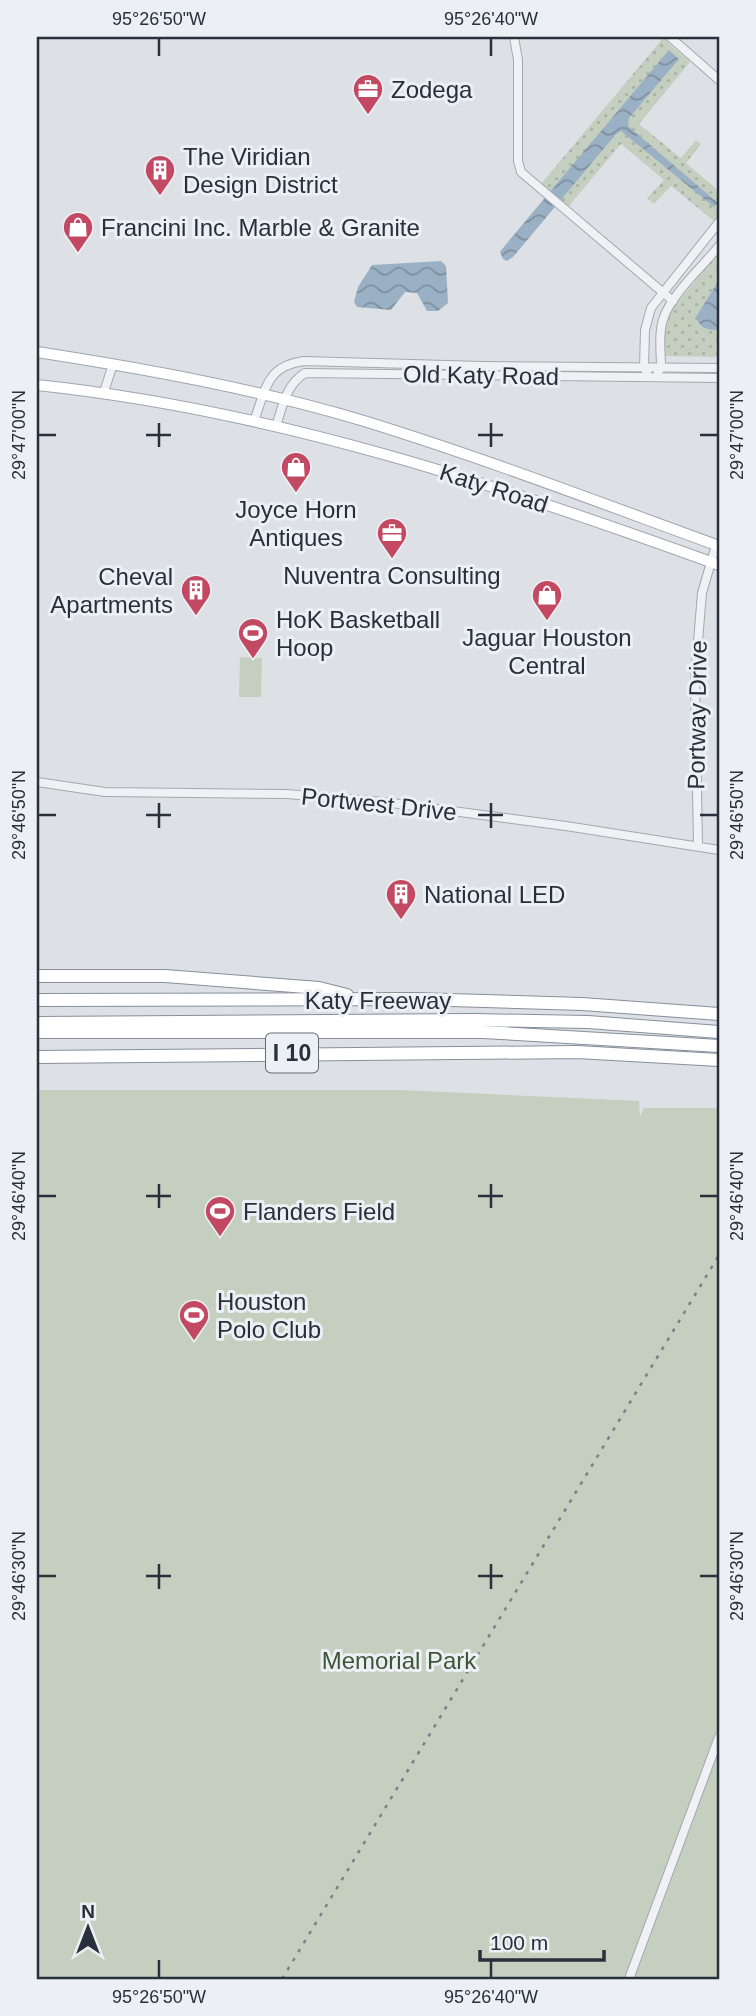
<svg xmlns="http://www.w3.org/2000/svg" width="756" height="2016" font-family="Helvetica,sans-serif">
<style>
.grass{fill:url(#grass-dots)}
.park{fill:#c4cfbf}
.water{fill:url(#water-waves)}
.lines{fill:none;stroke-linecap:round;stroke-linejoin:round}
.minor-casing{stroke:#a3a8af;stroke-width:10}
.major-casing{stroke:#9da6b0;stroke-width:12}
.highway-casing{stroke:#868f9b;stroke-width:14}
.minor{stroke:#eff1f4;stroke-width:8}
.major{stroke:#fff;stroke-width:10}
.highway{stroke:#fff;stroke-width:12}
.rail{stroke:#78818e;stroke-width:2.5;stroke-dasharray:3.5 7;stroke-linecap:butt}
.ticks{fill:none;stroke:#28303b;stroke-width:2.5}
.labels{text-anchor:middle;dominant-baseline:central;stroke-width:6;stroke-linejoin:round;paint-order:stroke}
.shield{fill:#ecf0f4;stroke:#636a72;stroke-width:2}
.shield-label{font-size:23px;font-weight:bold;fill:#28303b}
.poi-label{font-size:24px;fill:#28303b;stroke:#ecf0f4;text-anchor:start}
.street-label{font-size:24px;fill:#28303b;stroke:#ecf0f4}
.park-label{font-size:24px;fill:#3d5636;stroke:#ecf0f4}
.neatline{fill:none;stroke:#28303b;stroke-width:2.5}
.ticks-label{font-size:18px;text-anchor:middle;fill:#28303b}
</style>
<defs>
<pattern id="grass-dots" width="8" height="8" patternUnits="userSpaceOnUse" patternTransform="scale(1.75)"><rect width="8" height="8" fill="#c4cfbf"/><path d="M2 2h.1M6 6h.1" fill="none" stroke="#a8b2a5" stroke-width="1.8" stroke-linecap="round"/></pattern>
<pattern id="water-waves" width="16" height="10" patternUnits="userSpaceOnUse" patternTransform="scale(1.75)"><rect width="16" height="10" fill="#9ab0c4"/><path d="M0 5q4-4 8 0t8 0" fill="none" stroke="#7e90a0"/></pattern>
</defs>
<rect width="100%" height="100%" fill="#dde1e6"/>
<g class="grass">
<path d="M664,37l5,7 21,18 -51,62 42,34 15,-18 5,4 -15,19 33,28v24l-5,6 -43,-35 -17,18 -7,-6 17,-18 -43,-36 -53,63 -27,-23z"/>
<path d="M719,252v105l-54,-1v-27l7,-20z"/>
</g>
<g class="park">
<path d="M240,657l22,1 -1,39h-22z"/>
<path d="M37,1090h363l239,11 1,15 4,-8h75v871h-682z"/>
</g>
<g class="water">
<path d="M669,50l10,9 -50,59 -1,8 90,77 -4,4 -93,-76 -5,3 -103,123 -6,4 -4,-2 -3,-7 7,-9z"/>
<path d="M441,261l5,5 2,37 -10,8h-11l-10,-18 -12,-1 -14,18 -34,-3 -3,-5 4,-15 14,-22z"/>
<path d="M719,280v50c-11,0 -19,-1 -23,-13z"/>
</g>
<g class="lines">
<g class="minor-casing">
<g id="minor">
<path d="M514,37l4,23v101l3,11 152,129"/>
<path d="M670,37l49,43"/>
<path d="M647,372l-3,-4 1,-38 6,-22 68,-86"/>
<path d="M658,372l3,-4c0,-16 -3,-36 3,-51 8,-23 39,-51 55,-71"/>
<path d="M104,392l9,-28"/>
<path d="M254,421c12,-32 12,-55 50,-60l178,5 237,2"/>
<path d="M276,426c7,-21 10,-41 29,-53l414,5"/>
<path d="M37,782l68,10 182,2 97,8 182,24 153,24"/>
<path d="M698,846l-3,-169 7,-84 14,-48"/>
<path d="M629,1979l90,-242"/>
</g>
</g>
<g class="major-casing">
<g id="major">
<path d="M37,352c110,17 220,37 327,69 120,37 237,82 355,125"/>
<path d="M37,385c237,25 459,99 682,180"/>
</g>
</g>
<g class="highway-casing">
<g id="highway">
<path d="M37,976h128l154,12 28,7"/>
<path d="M37,1000l379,-1 166,5 137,10"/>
<path d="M37,1023l437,-3 114,2 131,10"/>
<path d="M37,1032h446l236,14"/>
<path d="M37,1057l540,-5 142,8"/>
</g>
</g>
<use href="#minor" class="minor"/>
<use href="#major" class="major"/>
<use href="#highway" class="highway"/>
<path class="rail" d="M282,1979l437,-724"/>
</g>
<path class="ticks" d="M159,38v18M491,38v18M159,423v24M491,423v24M38,435h18M146,435h25M478,435h25M700,435h18M159,803v25M491,803v25M38,815h18M146,815h25M478,815h25M700,815h18M159,1184v24M491,1184v24M38,1196h18M146,1196h25M478,1196h25M700,1196h18M159,1564v25M491,1564v25M38,1576h18M146,1576h25M478,1576h25M700,1576h18M159,1960v18M491,1960v18"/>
<defs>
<g id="office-pin" transform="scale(1.575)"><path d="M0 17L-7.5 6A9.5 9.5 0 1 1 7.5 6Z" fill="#c34962" stroke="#ecf0f4"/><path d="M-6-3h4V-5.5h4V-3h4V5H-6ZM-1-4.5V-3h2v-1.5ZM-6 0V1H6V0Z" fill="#fff"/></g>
<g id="building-pin" transform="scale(1.575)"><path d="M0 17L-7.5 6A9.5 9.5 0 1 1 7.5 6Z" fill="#c34962" stroke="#ecf0f4"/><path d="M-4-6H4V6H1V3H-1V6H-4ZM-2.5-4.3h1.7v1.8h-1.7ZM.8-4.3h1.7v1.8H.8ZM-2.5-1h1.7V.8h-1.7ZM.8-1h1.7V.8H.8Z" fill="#fff"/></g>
<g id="shop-pin" transform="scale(1.575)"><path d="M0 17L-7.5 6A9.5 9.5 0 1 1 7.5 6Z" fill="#c34962" stroke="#ecf0f4"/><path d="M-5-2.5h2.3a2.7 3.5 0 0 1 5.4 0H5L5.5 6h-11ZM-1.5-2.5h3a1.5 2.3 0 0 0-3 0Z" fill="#fff"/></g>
<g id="stadium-pin" transform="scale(1.575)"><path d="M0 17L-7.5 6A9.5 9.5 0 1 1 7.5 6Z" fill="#c34962" stroke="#ecf0f4"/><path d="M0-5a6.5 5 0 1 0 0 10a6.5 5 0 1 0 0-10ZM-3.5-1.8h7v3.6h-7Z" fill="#fff"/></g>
</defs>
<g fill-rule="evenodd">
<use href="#office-pin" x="368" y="89"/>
<use href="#building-pin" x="160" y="170"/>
<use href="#shop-pin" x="78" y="227"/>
<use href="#shop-pin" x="296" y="467"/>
<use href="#office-pin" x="392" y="533"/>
<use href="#building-pin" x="196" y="590"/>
<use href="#shop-pin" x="547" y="595"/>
<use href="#stadium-pin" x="253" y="633"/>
<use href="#building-pin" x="401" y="894"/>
<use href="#stadium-pin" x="220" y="1211"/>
<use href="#stadium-pin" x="194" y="1315"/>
</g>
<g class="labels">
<rect class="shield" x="266" y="1033.5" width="52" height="39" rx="5"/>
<g class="shield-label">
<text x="292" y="1053">I 10</text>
</g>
<g class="poi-label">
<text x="391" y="89">Zodega</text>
<text x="183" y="156">The Viridian<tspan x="183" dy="28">Design District</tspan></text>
<text x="101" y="227">Francini Inc. Marble &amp; Granite</text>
<text x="296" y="509" text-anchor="middle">Joyce Horn<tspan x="296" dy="28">Antiques</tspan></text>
<text x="392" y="575" text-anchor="middle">Nuventra Consulting</text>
<text x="173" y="576" text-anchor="end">Cheval<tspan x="173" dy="28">Apartments</tspan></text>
<text x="276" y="619">HoK Basketball<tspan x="276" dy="28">Hoop</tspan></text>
<text x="547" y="637" text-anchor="middle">Jaguar Houston<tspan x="547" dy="28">Central</tspan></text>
<text x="424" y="894">National LED</text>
<text x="243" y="1211">Flanders Field</text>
<text x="217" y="1301">Houston<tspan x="217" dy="28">Polo Club</tspan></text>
</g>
<g class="street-label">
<text transform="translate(481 375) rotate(1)">Old Katy Road</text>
<text transform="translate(494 488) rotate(18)">Katy Road</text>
<text transform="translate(697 715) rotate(-89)">Portway Drive</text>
<text transform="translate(379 804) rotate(6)">Portwest Drive</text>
<text x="378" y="1000">Katy Freeway</text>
</g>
<g class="park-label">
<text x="399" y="1660">Memorial Park</text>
</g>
</g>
<rect width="756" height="2016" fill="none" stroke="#ecf0f4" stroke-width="77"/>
<g transform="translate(88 1928)" stroke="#ecf0f4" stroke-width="5" paint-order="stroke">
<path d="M0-5L12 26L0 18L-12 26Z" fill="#28303b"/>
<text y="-10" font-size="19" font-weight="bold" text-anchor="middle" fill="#28303b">N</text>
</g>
<path d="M480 1950v10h124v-10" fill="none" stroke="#28303b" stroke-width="3.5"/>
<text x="490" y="1950" font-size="21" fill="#28303b" stroke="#ecf0f4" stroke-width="5" paint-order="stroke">100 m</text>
<rect x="38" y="38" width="680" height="1940" class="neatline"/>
<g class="ticks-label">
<text x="159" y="25">95°26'50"W</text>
<text x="491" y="25">95°26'40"W</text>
<text transform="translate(19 435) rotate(-90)" y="6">29°47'00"N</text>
<text transform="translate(737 435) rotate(-90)" y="6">29°47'00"N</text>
<text transform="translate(19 815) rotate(-90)" y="6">29°46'50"N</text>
<text transform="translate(737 815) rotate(-90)" y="6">29°46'50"N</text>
<text transform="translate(19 1196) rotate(-90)" y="6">29°46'40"N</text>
<text transform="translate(737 1196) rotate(-90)" y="6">29°46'40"N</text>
<text transform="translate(19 1576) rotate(-90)" y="6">29°46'30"N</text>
<text transform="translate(737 1576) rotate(-90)" y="6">29°46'30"N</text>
<text x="159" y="2003">95°26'50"W</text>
<text x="491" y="2003">95°26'40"W</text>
</g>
</svg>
